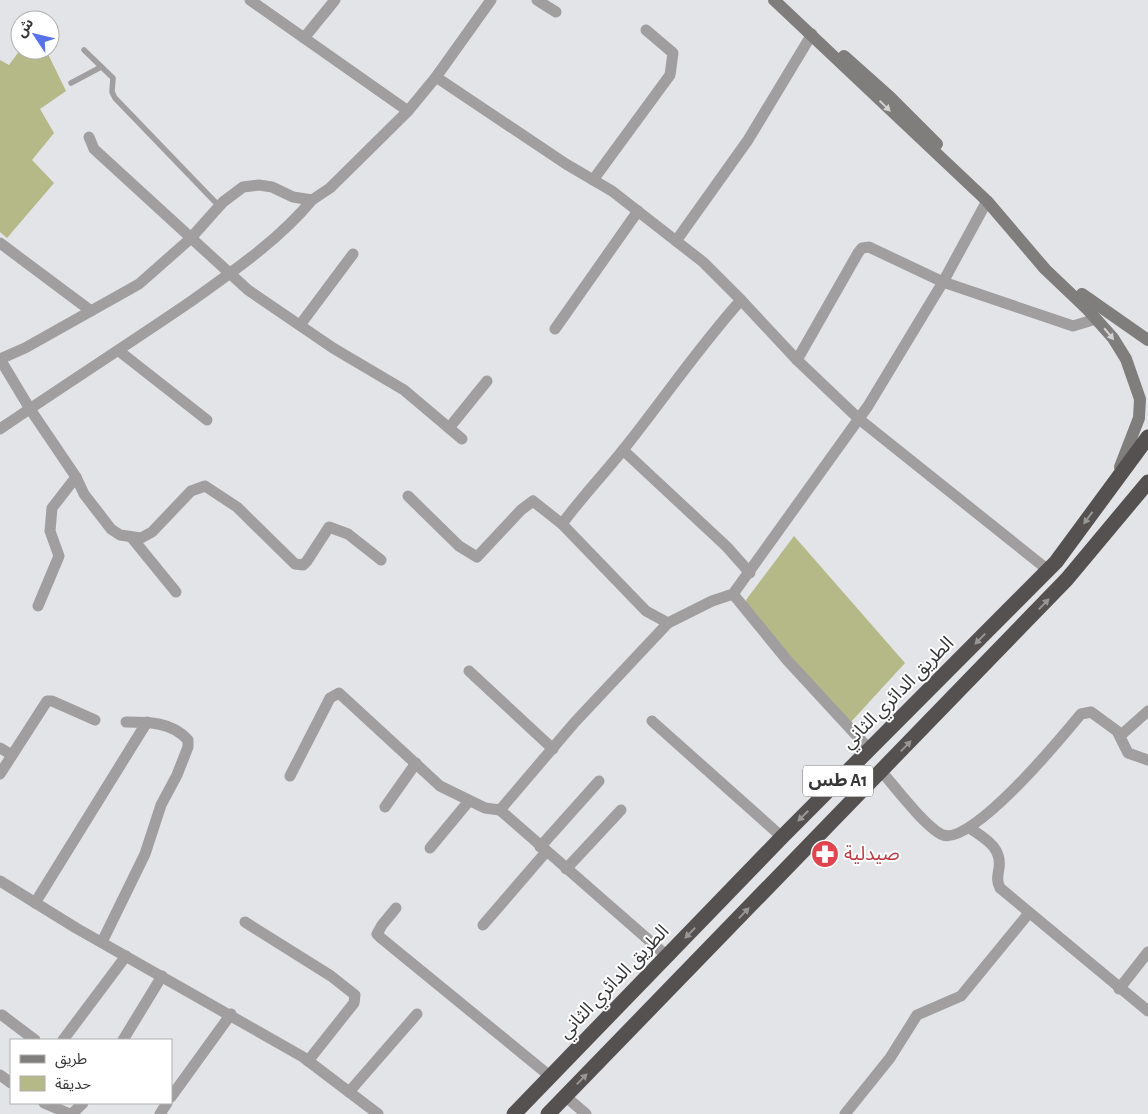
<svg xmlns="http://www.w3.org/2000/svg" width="1148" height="1114" font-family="'Alegreya Sans','Noto Sans Arabic',sans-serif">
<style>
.green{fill:#b5b887}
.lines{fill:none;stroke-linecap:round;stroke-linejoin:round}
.lane{stroke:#a09e9e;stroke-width:5.5}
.street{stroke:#a09e9e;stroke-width:11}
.secondary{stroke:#807d7d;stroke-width:12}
.highway{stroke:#555150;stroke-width:15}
.oneway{fill:#d3d2d2}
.oneway2{fill:#999796}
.labels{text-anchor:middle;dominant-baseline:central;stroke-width:4;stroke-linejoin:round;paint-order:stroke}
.shield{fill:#fff;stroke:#727274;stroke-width:1}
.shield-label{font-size:18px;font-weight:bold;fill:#363638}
.street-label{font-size:19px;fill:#363638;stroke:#fff}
.health-label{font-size:19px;fill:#be3a42;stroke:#fff;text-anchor:start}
</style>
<rect width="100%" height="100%" fill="#e3e4e8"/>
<g class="green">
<path d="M20,50h26l20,41 -26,18 14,24 -22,27 22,23 -47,55 -7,-6v-172l9,5z"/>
<path d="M794,536l111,127 -55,60 -103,-116 -1,-7z"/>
</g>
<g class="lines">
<g class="lane">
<path d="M84,50l29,28 -1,14 3,6 104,108"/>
<path d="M71,83l30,-16"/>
</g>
<g class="street">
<path d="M537,0l19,12"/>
<path d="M304,38l31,-38"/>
<path d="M436,77l55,-77"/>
<path d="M408,111l28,-34 130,87 46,27 91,71 38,38c-43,48 -78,100 -118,150 -20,25 -42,48 -61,74"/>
<path d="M89,137l5,12 154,141 85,58 71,42 58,49"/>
<path d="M593,180l77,-105 3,-22 -27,-23"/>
<path d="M676,241l72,-101 64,-106"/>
<path d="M0,243l91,68"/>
<path d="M741,300l56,60 62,59 189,151"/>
<path d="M300,325l53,-71"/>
<path d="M555,329l83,-118"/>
<path d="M119,351l88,69"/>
<path d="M0,359l25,-11 114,-64 51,-45 33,-37 20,-15 16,-2 13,2 21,10 19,3 18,-12 78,-77 -158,-111"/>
<path d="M0,359l30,50 46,68 8,17 27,35 9,6 21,3 11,-6 39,-41 14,-5 32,21 58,57 8,1 4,-4 22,-34 19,7 33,26"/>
<path d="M797,360l61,-107 4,-5 7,-1 74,35 130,44 23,-7"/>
<path d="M449,428l38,-47"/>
<path d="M0,429c63,-43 127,-84 190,-127 43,-31 88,-61 122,-102"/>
<path d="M623,450l104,97 23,26"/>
<path d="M408,496l51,50 18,11 44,-47 12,-9 29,23 84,87 22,12 44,-22 21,-7 135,-188 75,-124 44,-81"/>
<path d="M132,538l44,54"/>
<path d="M733,594l54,66 82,89"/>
<path d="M38,606l21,-50 -9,-25 2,-23 24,-31"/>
<path d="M469,671l84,78"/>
<path d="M652,721l130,116"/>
<path d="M1120,736l28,-25"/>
<path d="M0,748l12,7"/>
<path d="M882,772c13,15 44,56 61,63 29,11 119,-98 138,-121l10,-2 26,19 11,22 20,7"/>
<path d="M0,774l47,-73h5l43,19"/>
<path d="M290,776l40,-78 9,-5 101,93 45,22 15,2 75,-88 93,-99"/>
<path d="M385,807l31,-44"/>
<path d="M500,810l167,146"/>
<path d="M970,828c15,11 32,19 29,40 -1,7 -3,13 1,20l148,123"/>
<path d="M540,847l59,-66"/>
<path d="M430,848l39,-47"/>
<path d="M566,869l55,-59"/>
<path d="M0,881l76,47 227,129 75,57"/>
<path d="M35,903l112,-181"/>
<path d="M396,908l-14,17 -5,9 4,4 170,139"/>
<path d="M245,922l86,54 24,19 -1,8 -46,58"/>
<path d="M483,925l63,-73"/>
<path d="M102,942l43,-88 16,-49 16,-30 11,-28v-7c-16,-18 -39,-18 -62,-18"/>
<path d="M1119,989l29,-37"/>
<path d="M2,1015l33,25"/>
<path d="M63,1040l63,-84"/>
<path d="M123,1040l39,-64"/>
<path d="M0,1075l11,8"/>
<path d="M349,1092l68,-78"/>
<path d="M565,1096l21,18"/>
<path d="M171,1097l60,-83"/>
<path d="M44,1103l26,11"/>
<path d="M72,1114l11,-11"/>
<path d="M160,1114l7,-11"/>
<path d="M845,1114l45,-56 27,-43 44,-19 68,-83"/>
</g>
<g class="secondary">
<path d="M774,0l213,201 58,68 43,41 25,28 13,21 14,40 -1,19 -19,49"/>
<path d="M844,56l46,41 47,47"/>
<path d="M1082,294l66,46"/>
</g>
<g class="highway">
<path d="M514,1114l268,-277 274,-275 92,-125"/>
<path d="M548,1114l519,-535 81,-97"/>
</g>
</g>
<defs><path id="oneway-solid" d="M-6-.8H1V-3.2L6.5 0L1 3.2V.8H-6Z" transform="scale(1.25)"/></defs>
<g class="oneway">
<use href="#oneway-solid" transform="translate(885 106) rotate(44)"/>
<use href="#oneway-solid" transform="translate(1109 334) rotate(50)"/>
</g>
<g class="oneway2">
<use href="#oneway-solid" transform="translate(1088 518) rotate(126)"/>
<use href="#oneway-solid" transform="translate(1044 604) rotate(-46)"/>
<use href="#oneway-solid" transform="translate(980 639) rotate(134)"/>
<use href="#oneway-solid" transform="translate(906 746) rotate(-46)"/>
<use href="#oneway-solid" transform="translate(803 816) rotate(135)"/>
<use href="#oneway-solid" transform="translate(744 913) rotate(-46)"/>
<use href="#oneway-solid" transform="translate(690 933) rotate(134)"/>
<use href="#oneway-solid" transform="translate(582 1079) rotate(-46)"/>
</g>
<defs>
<g id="pharmacy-disc" transform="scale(1.4375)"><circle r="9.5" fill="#e0444e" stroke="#fff"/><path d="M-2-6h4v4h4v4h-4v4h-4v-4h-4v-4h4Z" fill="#fff"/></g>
</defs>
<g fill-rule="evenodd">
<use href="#pharmacy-disc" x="825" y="854"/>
</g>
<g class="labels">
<rect class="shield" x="803" y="765.5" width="70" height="31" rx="4"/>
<g class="shield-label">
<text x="838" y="781">طس A1</text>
</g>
<g class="street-label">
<text transform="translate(898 693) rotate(-45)">الطريق الدائري الثاني</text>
<text transform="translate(614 982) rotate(-46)">الطريق الدائري الثاني</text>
</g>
<g class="health-label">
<text x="844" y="854">صيدلية</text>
</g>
</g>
<rect x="10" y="1039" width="162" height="65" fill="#ffffff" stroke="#afafaf"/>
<rect x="20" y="1055" width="25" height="8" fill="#807d7d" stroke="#afafaf"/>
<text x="55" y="1064" font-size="15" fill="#363638">طريق</text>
<rect x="20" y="1076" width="25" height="15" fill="#b5b887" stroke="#afafaf"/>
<text x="55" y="1089" font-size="15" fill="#363638">حديقة</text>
<g transform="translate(35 35) rotate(305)"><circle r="24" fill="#ffffff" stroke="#afafaf"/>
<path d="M0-4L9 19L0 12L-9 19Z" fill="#5873e9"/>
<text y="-8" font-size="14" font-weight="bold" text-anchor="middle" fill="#363638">ش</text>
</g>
</svg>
